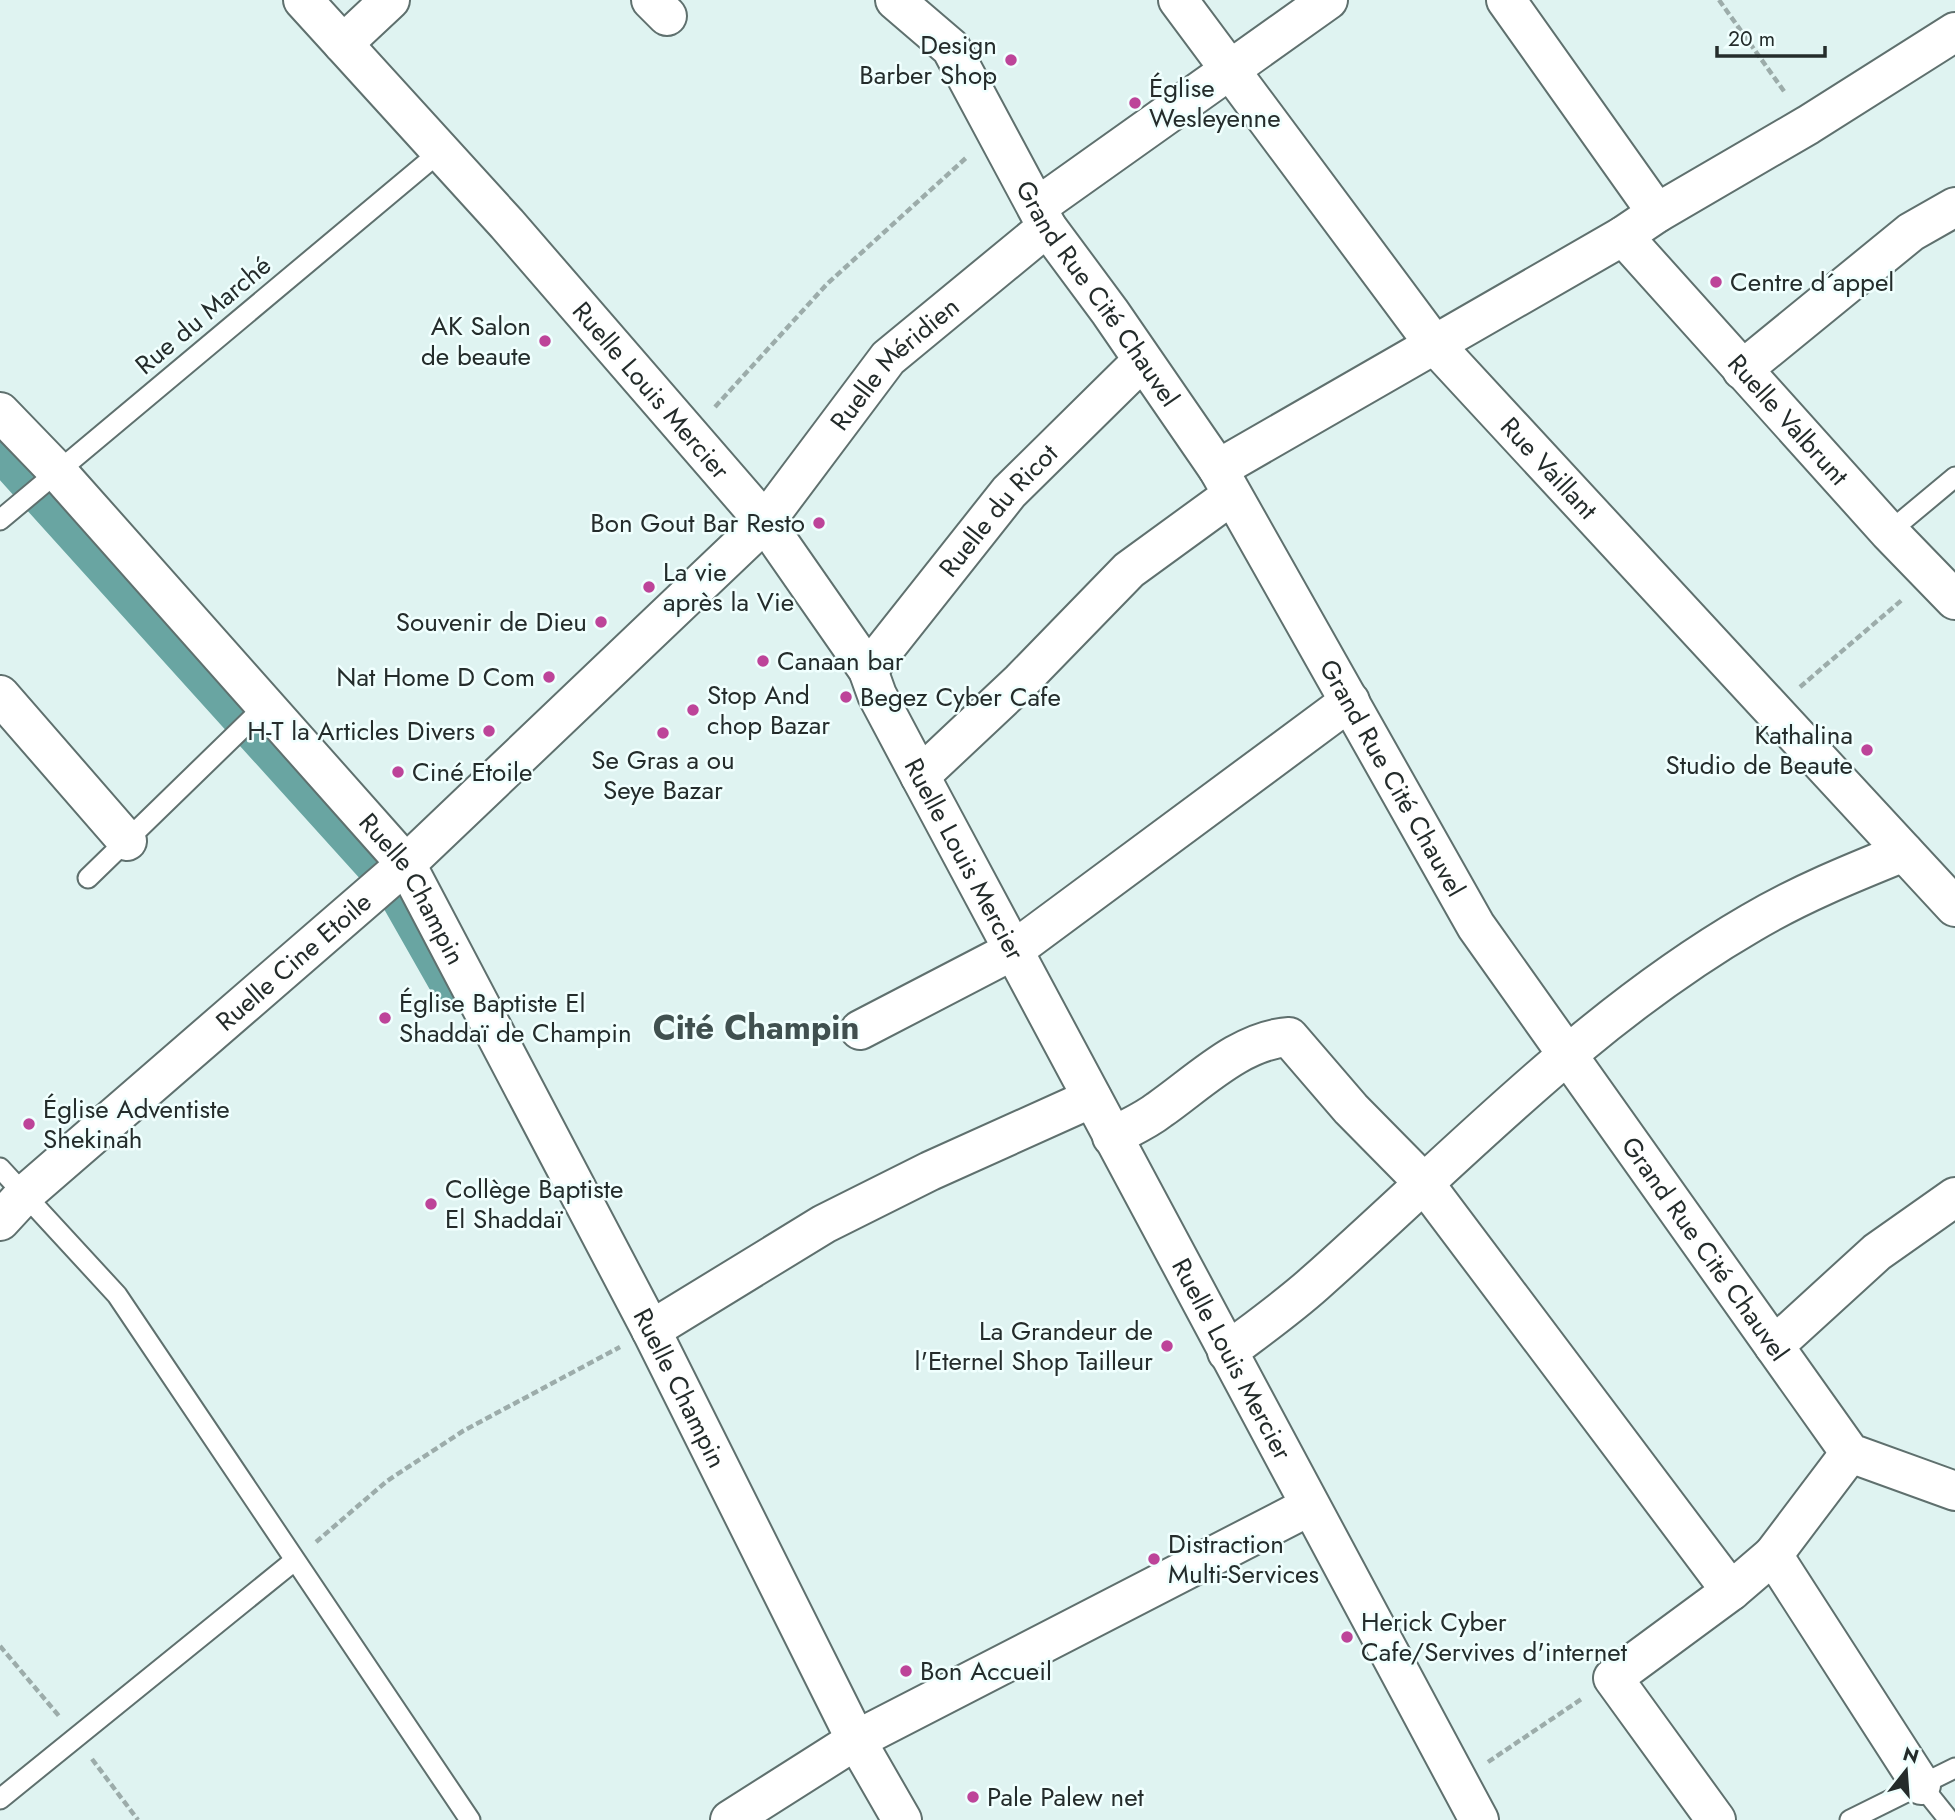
<svg xmlns="http://www.w3.org/2000/svg" width="1955" height="1820" font-family="Jost,sans-serif">
<style>
.lines{fill:none;stroke-linecap:round;stroke-linejoin:round}
.canal{stroke:#69a5a2;stroke-width:38}
.lane-casing{stroke:#5f706e;stroke-width:23}
.street-casing{stroke:#5f706e;stroke-width:42}
.path{stroke:#9cacaa;stroke-width:4.5;stroke-dasharray:7 3.5;stroke-linecap:butt}
.lane{stroke:#fff;stroke-width:19}
.street{stroke:#fff;stroke-width:38}
.poi-dot{fill:#bd4499;stroke:#f0fffe;stroke-width:2.5}
.labels{text-anchor:middle;dominant-baseline:central;stroke-width:5;stroke-linejoin:round;paint-order:stroke}
.poi-label{font-size:26px;fill:#242c2b;stroke:#f0fffe;text-anchor:start}
.street-label{font-size:26px;fill:#242c2b;stroke:#f0fffe}
.district-label{font-size:33px;font-weight:bold;fill:#40504f;stroke:#f0fffe}
</style>
<rect width="100%" height="100%" fill="#dff3f1"/>
<g class="lines">
<path class="canal" d="M0,452l394,436 58,102"/>
<g class="lane-casing">
<g id="lane">
<path d="M0,520l441,-369"/>
<path d="M1889,532l66,-55"/>
<path d="M88,878l177,-172"/>
<path d="M0,1168l117,127 353,525"/>
<path d="M1921,1785l28,35"/>
<path d="M0,1799l294,-238"/>
<path d="M1850,1820l105,-52"/>
</g>
</g>
<g class="street-casing">
<g id="street">
<path id="s1" d="M303,0l204,224 258,298 103,148 9,25 43,81 559,1044"/>
<path d="M651,0l16,16"/>
<path id="s2" d="M895,0l56,48 96,179 63,85 108,157 258,457 374,527 105,38"/>
<path id="s3" d="M1178,0l256,344 521,563"/>
<path d="M1506,0l151,213"/>
<path d="M343,44l47,-44"/>
<path d="M1037,207l291,-207"/>
<path id="s4" d="M1623,236l266,296 66,68"/>
<path d="M1742,370l169,-138 44,-25"/>
<path id="s5" d="M0,412l57,59 349,393 245,466 205,410 46,80"/>
<path d="M1218,469l405,-233 34,-23 151,-88 147,-93"/>
<path id="s6" d="M868,670l141,-178 133,-131"/>
<path d="M0,695l127,146"/>
<path d="M920,776l101,-95 108,-111 103,-75"/>
<path d="M860,1030l154,-80 336,-249"/>
<path d="M1112,1137c16,-9 33,-16 47,-27 39,-27 81,-70 130,-73l62,72 73,74 307,408 -118,87 103,142"/>
<path id="s7" d="M0,1221l24,-26 382,-331 359,-342 123,-164 159,-131"/>
<path d="M651,1330l173,-106 106,-53 162,-73"/>
<path d="M1774,1346l103,-94 78,-55"/>
<path d="M1227,1352c29,-22 60,-44 88,-69 140,-124 272,-265 436,-360 49,-29 101,-50 153,-71"/>
<path d="M1773,1555l77,-102"/>
<path d="M1731,1591l42,-36 148,230"/>
<path d="M730,1820l126,-80 454,-234"/>
</g>
</g>
<g class="path">
<path d="M1719,0l67,94"/>
<path d="M715,407l112,-123 140,-127"/>
<path d="M1800,687l103,-88"/>
<path d="M316,1542l71,-61 76,-50 157,-84"/>
<path d="M0,1646l59,70"/>
<path d="M92,1759l46,61"/>
<path d="M1488,1762l95,-64"/>
</g>
<use href="#lane" class="lane"/>
<use href="#street" class="street"/>
</g>
<g class="poi-dot">
<circle cx="1011" cy="60" r="7"/>
<circle cx="1135" cy="103" r="7"/>
<circle cx="1716" cy="282" r="7"/>
<circle cx="545" cy="341" r="7"/>
<circle cx="819" cy="523" r="7"/>
<circle cx="649" cy="587" r="7"/>
<circle cx="601" cy="622" r="7"/>
<circle cx="763" cy="661" r="7"/>
<circle cx="549" cy="677" r="7"/>
<circle cx="846" cy="697" r="7"/>
<circle cx="693" cy="710" r="7"/>
<circle cx="489" cy="731" r="7"/>
<circle cx="663" cy="733" r="7"/>
<circle cx="1867" cy="750" r="7"/>
<circle cx="398" cy="772" r="7"/>
<circle cx="385" cy="1018" r="7"/>
<circle cx="29" cy="1124" r="7"/>
<circle cx="431" cy="1204" r="7"/>
<circle cx="1167" cy="1346" r="7"/>
<circle cx="1154" cy="1559" r="7"/>
<circle cx="1347" cy="1637" r="7"/>
<circle cx="906" cy="1671" r="7"/>
<circle cx="973" cy="1797" r="7"/>
</g>
<g class="labels">
<g class="poi-label">
<text x="997" y="45" text-anchor="end">Design<tspan x="997" dy="30">Barber Shop</tspan></text>
<text x="1149" y="88">Église<tspan x="1149" dy="30">Wesleyenne</tspan></text>
<text x="1730" y="282">Centre d´appel</text>
<text x="531" y="326" text-anchor="end">AK Salon<tspan x="531" dy="30">de beaute</tspan></text>
<text x="805" y="523" text-anchor="end">Bon Gout Bar Resto</text>
<text x="663" y="572">La vie<tspan x="663" dy="30">après la Vie</tspan></text>
<text x="587" y="622" text-anchor="end">Souvenir de Dieu</text>
<text x="777" y="661">Canaan bar</text>
<text x="535" y="677" text-anchor="end">Nat Home D Com</text>
<text x="707" y="695">Stop And<tspan x="707" dy="30">chop Bazar</tspan></text>
<text x="860" y="697">Begez Cyber Cafe</text>
<text x="475" y="731" text-anchor="end">H-T la Articles Divers</text>
<text x="1853" y="735" text-anchor="end">Kathalina<tspan x="1853" dy="30">Studio de Beaute</tspan></text>
<text x="663" y="760" text-anchor="middle">Se Gras a ou<tspan x="663" dy="30">Seye Bazar</tspan></text>
<text x="412" y="772">Ciné Etoile</text>
<text x="399" y="1003">Église Baptiste El<tspan x="399" dy="30">Shaddaï de Champin</tspan></text>
<text x="43" y="1109">Église Adventiste<tspan x="43" dy="30">Shekinah</tspan></text>
<text x="445" y="1189">Collège Baptiste<tspan x="445" dy="30">El Shaddaï</tspan></text>
<text x="1153" y="1331" text-anchor="end">La Grandeur de<tspan x="1153" dy="30">l'Eternel Shop Tailleur</tspan></text>
<text x="1168" y="1544">Distraction<tspan x="1168" dy="30">Multi-Services</tspan></text>
<text x="1361" y="1622">Herick Cyber<tspan x="1361" dy="30">Cafe/Servives d'internet</tspan></text>
<text x="920" y="1671">Bon Accueil</text>
<text x="987" y="1797">Pale Palew net</text>
</g>
<g class="street-label">
<text stroke="none"><textPath href="#s2" startOffset="360">Grand Rue Cité Chauvel</textPath></text>
<text transform="translate(203 315) rotate(-40)">Rue du Marché</text>
<text stroke="none"><textPath href="#s7" startOffset="1242">Ruelle Méridien</textPath></text>
<text stroke="none"><textPath href="#s1" startOffset="523">Ruelle Louis Mercier</textPath></text>
<text stroke="none"><textPath href="#s4" startOffset="247">Ruelle Valbrunt</textPath></text>
<text stroke="none"><textPath href="#s3" startOffset="598">Rue Vaillant</textPath></text>
<text stroke="none"><textPath href="#s6" startOffset="206">Ruelle du Ricot</textPath></text>
<text stroke="none"><textPath href="#s2" startOffset="928">Grand Rue Cité Chauvel</textPath></text>
<text stroke="none"><textPath href="#s1" startOffset="1090">Ruelle Louis Mercier</textPath></text>
<text stroke="none"><textPath href="#s5" startOffset="632">Ruelle Champin</textPath></text>
<text stroke="none"><textPath href="#s7" startOffset="392">Ruelle Cine Etoile</textPath></text>
<text stroke="none"><textPath href="#s2" startOffset="1494">Grand Rue Cité Chauvel</textPath></text>
<text stroke="none"><textPath href="#s1" startOffset="1657">Ruelle Louis Mercier</textPath></text>
<text stroke="none"><textPath href="#s5" startOffset="1199">Ruelle Champin</textPath></text>
</g>
<g class="district-label">
<text x="756" y="1027">Cité Champin</text>
</g>
</g>
<g transform="translate(1906 1771) rotate(17)" stroke="#f0fffe" stroke-width="5" paint-order="stroke">
<path d="M0-5L12 26L0 18L-12 26Z" fill="#242c2b"/>
<text y="-10" font-size="19" font-weight="bold" text-anchor="middle" fill="#242c2b">N</text>
</g>
<path d="M1717 46v10h108v-10" fill="none" stroke="#242c2b" stroke-width="3.5"/>
<text x="1728" y="46" font-size="21" fill="#242c2b" stroke="#f0fffe" stroke-width="5" paint-order="stroke">20 m</text>
</svg>
